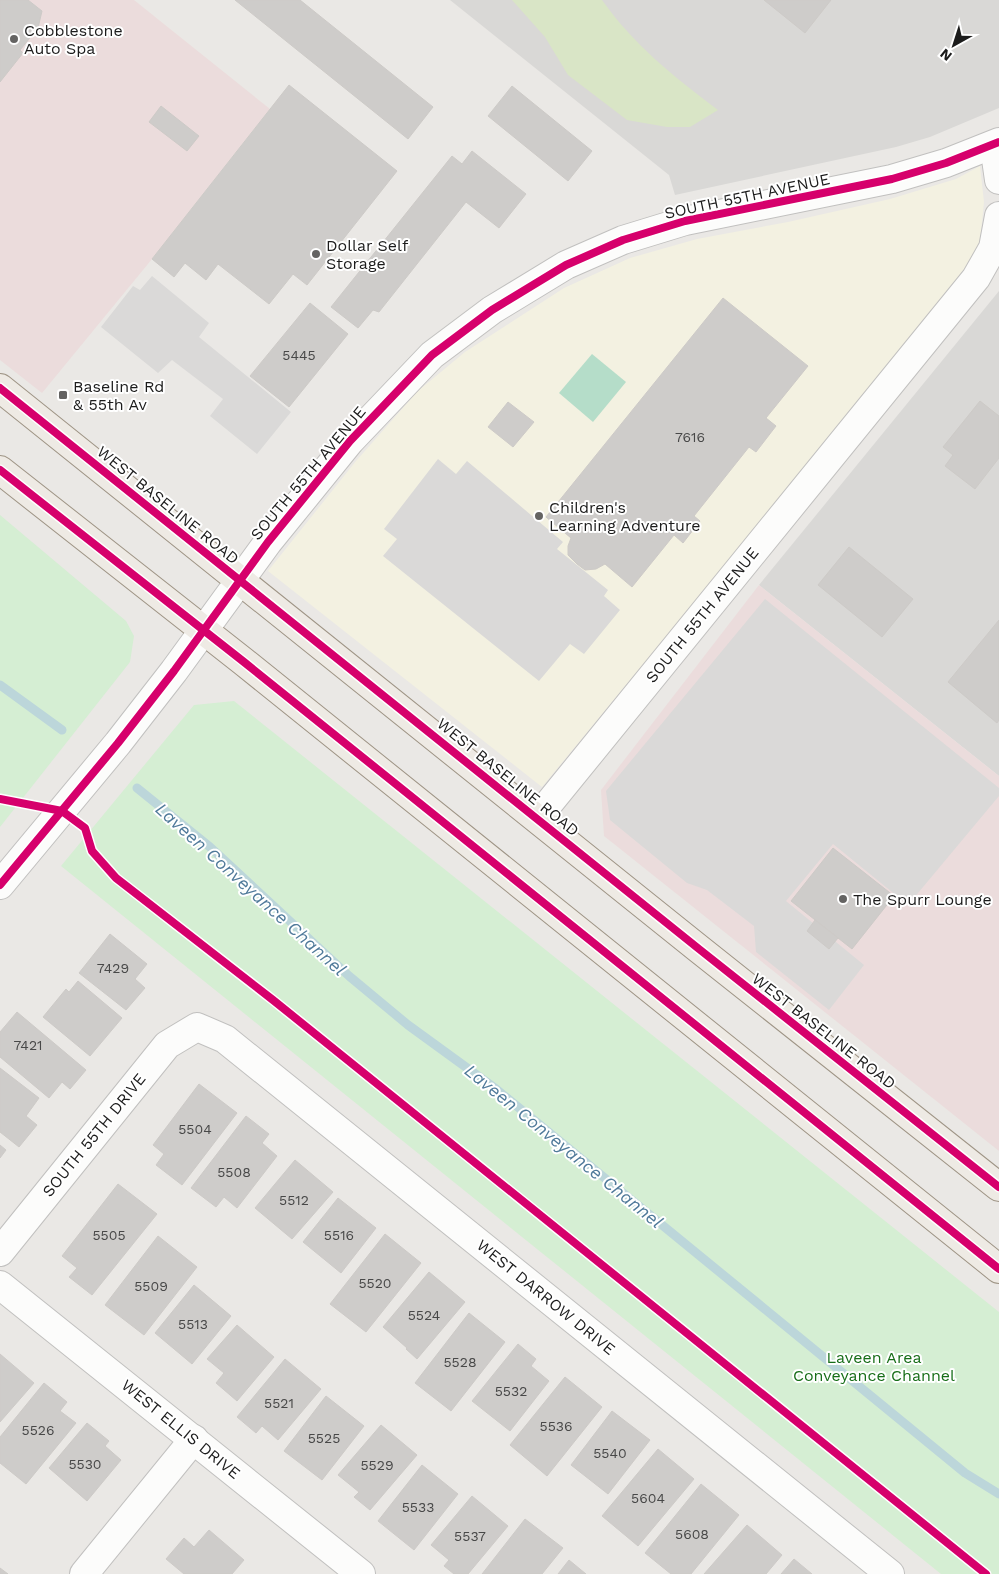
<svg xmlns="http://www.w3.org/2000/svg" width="999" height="1574" font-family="'Work Sans',sans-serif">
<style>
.residential{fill:#d9d8d6}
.commercial{fill:#ebdcdc}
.education{fill:#f3f1e1}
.grass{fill:#d9e5c6}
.park{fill:#d5eed3}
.pitch{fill:#b5ddc9}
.parking{fill:#dad9d8}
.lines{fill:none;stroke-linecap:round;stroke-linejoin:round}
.stream{stroke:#bcd6da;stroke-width:9}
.building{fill:#ceccca;stroke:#cdcac7}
.minor-casing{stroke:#c1c0bf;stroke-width:30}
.major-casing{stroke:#9e9485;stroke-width:30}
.minor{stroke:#fcfcfb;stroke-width:28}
.major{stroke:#eeeae4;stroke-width:28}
.cycleway-casing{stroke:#fff;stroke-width:11}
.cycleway{stroke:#d6006c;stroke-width:8}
.poi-dot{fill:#646362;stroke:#fff;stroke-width:2}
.labels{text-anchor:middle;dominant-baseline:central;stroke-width:4;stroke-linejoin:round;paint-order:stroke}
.number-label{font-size:14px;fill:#484848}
.poi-label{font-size:16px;fill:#1c1c1c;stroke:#fff;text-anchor:start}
.street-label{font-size:16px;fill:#1c1c1c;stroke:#fff}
.park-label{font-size:16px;fill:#176e18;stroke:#fff}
.water-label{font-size:18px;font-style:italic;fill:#507a9a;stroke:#fff}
</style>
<rect width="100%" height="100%" fill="#eae8e5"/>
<g class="residential">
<path d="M450,0h549v108l-69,29 -34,10 -221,48 -6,-20z"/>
<path d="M999,291v485l-240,-191z"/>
</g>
<g class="commercial">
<path d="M0,0h134l136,109 -118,150 -110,134 -42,-33z"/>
<path d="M759,585l240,191v375l-395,-315 -3,-46z"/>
</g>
<path class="education" d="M980,166l4,36 -5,49 -14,22 -423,514 -274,-216 88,-110 62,-70 47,-39 99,-64 66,-30 67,-19 91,-17 102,-23 66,-20z"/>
<path class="grass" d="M512,0h90c31,44 72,77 116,110l-28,17h-23l-40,-7 -59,-45 -23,-38z"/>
<g class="park">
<path d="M0,515l126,106 8,15 -4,26 -130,165z"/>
<path d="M234,701l765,611v262h-58l-880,-708 133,-161z"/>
</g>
<path class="pitch" d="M592,354l34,28 -33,40 -34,-29z"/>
<g class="parking">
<path d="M152,276l57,47 -10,14 92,75 -34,42 -47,-38 13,-17 -51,-39 -14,13 -57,-46 32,-41 7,4z"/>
<path d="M438,459l18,15 11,-13 96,81 -6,7 51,41 -4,6 16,14 -36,44 -14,-10 -31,37 -156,-125 14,-17 -13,-10z"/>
<path d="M765,599l234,189v8l-91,109 -75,-61 -47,57 78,64 -35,45 -73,-58 -2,-26 -47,-36 -20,-7 -77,-63 -4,-29z"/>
</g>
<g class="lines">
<g class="stream">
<path d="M0,685l62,45"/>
<path d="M137,788l73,59 139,129 59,49 88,64 469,384 34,21"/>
</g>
</g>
<g class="building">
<path d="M0,0h28l14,11 -4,17 -18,22 3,3 -23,29z"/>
<path d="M235,0h65l133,107 -25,32z"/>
<path d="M764,0h67l-26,33z"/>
<path d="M289,85l108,86 -90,114 -14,-11 -24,30 -51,-40 -12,16 -21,-17 -11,14 -22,-18z"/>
<path d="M512,86l80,65 -24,30 -80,-65z"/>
<path d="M161,106l38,30 -12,15 -38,-29z"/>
<path d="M472,151l54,43 -27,34 -33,-26 -87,110 -6,-2 -15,18 -27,-21 121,-151 10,8z"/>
<path d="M723,298l85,68 -42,52 10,8 -20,26 -7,-5 -55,69 6,5 -17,22 -9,-8 -42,52 -27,-23 -9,5 -11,1 -8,-6 -9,-9v-9l3,-8 -25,-21z"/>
<path d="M310,303l38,31 -59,73 -39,-31z"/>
<path d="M980,401l19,15v42l-24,31 -30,-23 8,-11 -10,-8z"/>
<path d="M508,402l26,20 -21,25 -25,-20z"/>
<path d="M849,547l64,52 -31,38 -64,-52z"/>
<path d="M999,620v100l-2,3 -49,-41z"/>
<path d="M833,848l61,48 -42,53 -61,-48z"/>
<path d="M815,920l23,18 -9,11 -22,-18z"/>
<path d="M110,934l37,30 -12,15 10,9 -19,22 -47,-37z"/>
<path d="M78,981l44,37 -32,38 -47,-39 23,-28 3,3z"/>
<path d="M17,1012l69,58 -16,19 -8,-7 -13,16 -49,-41v-25z"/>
<path d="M0,1068l39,30 -13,18 11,9 -18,22 -19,-15z"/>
<path d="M199,1084l38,29 -55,72 -26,-20 8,-11 -11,-9z"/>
<path d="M246,1116l23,18 -7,9 15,13 -40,52 -13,-11 -8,10 -25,-19z"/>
<path d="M0,1145l6,5 -6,8z"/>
<path d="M295,1160l38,32 -41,47 -37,-31z"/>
<path d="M118,1184l39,30 -65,81 -23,-18 8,-9 -15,-12z"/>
<path d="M338,1198l38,30 -35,45 -38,-31z"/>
<path d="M385,1234l36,29 -55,69 -36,-28z"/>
<path d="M158,1236l39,31 -53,68 -39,-30z"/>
<path d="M429,1272l36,30 -48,57 -11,-10 1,-1 -24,-21z"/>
<path d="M194,1285l37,31 -39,48 -37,-31z"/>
<path d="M469,1313l36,29 -54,69 -36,-28z"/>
<path d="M237,1325l37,32 -37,44 -21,-18 8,-10 -17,-14z"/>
<path d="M518,1344l18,15 -5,7 18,15 -39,50 -38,-30z"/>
<path d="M0,1354l34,29 -34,39z"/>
<path d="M285,1359l36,30 -43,51 -16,-14 -6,7 -19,-16z"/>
<path d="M565,1377l37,30 -55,69 -37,-31z"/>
<path d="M44,1383l23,19 -7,9 16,12 -50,61 -26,-21v-26z"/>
<path d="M326,1396l38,30 -42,54 -38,-29z"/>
<path d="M612,1411l38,29 -42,54 -37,-29z"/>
<path d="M87,1423l22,18 -4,5 16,14 -34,41 -38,-33z"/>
<path d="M381,1425l36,30 -47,55 -16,-13 5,-5 -21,-17z"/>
<path d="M658,1449l36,30 -56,67 -36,-30z"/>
<path d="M422,1465l36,29 -44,56 -36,-29z"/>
<path d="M701,1484l38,31 -48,59h-20l-26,-21z"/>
<path d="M472,1496l36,30 -40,48h-14l-10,-8 5,-6 -18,-15z"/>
<path d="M525,1519l38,29 -21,26h-60z"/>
<path d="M747,1525l35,30 -16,19h-62z"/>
<path d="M209,1530l35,30 -12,14h-48l-18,-15 18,-21 10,9z"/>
<path d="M794,1559l18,15h-31z"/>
<path d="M569,1560l17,14h-28z"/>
<path d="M0,1568l8,6h-8z"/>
</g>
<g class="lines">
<g class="minor-casing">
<g id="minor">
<path d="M994,145l5,35"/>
<path d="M537,818l439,-540 17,-30 6,-32"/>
<path d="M0,885l118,-142 56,-72 94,-129 82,-101 82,-86 60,-45 74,-45 57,-25 62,-19 207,-42 54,-16 53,-21"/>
<path d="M0,1252l167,-207 30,-18 28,12 665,535"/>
<path d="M0,1285l361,289"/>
<path d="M84,1574l110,-135"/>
</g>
</g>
<g class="major-casing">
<g id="major">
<path d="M0,388l699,561 300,238"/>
<path d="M0,470l244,192 755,607"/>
</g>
</g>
<use href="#minor" class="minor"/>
<use href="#major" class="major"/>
<g class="cycleway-casing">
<g id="cycleway">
<path d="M0,388l699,561 300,238"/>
<path d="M0,470l244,192 755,607"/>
<path d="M0,799l62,12 23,17 7,23 24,27 157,122 713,574"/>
<path d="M0,885l118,-142 56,-72 94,-129 82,-101 82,-86 60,-45 74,-45 57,-25 62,-19 207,-42 54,-16 53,-21"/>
</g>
</g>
<use href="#cycleway" class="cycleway"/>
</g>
<g class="poi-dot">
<circle cx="14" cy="39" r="5"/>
<circle cx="316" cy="254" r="5"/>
<rect x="58" y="390" width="10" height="10" rx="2.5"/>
<circle cx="539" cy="516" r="5"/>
<circle cx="843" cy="899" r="5"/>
</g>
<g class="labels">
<g class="number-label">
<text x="299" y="355">5445</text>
<text x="690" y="437">7616</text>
<text x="113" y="968">7429</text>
<text x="28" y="1045">7421</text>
<text x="195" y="1129">5504</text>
<text x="234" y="1172">5508</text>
<text x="294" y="1200">5512</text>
<text x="109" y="1235">5505</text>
<text x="339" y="1235">5516</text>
<text x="375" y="1283">5520</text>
<text x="151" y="1286">5509</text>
<text x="424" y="1315">5524</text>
<text x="193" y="1324">5513</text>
<text x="460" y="1362">5528</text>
<text x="511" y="1391">5532</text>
<text x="279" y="1403">5521</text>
<text x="556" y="1426">5536</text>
<text x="38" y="1430">5526</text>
<text x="324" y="1438">5525</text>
<text x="610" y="1453">5540</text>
<text x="85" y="1464">5530</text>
<text x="377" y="1465">5529</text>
<text x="648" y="1498">5604</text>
<text x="418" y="1507">5533</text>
<text x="692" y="1534">5608</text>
<text x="470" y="1536">5537</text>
</g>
<g class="poi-label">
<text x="24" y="30">Cobblestone<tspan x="24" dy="18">Auto Spa</tspan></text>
<text x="326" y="245">Dollar Self<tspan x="326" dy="18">Storage</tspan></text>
<text x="73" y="386">Baseline Rd<tspan x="73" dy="18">&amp; 55th Av</tspan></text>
<text x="549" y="507">Children's<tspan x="549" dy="18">Learning Adventure</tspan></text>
<text x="853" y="899">The Spurr Lounge</text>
</g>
<g class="street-label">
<text transform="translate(747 196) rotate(-12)">SOUTH 55TH AVENUE</text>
<text transform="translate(308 473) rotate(-50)">SOUTH 55TH AVENUE</text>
<text transform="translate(168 505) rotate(39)">WEST BASELINE ROAD</text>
<text transform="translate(702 615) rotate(-51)">SOUTH 55TH AVENUE</text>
<text transform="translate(508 777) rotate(39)">WEST BASELINE ROAD</text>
<text transform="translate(824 1031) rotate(38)">WEST BASELINE ROAD</text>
<text transform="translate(94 1135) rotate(-51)">SOUTH 55TH DRIVE</text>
<text transform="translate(546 1297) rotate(39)">WEST DARROW DRIVE</text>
<text transform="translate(181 1429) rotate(39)">WEST ELLIS DRIVE</text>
</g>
<g class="park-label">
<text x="874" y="1357">Laveen Area<tspan x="874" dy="18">Conveyance Channel</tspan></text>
</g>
<g class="water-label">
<text transform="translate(251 889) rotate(42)">Laveen Conveyance Channel</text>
<text transform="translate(564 1146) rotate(39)">Laveen Conveyance Channel</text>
</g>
</g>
<g transform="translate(954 45) rotate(219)" stroke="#ffffff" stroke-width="4" paint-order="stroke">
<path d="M0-4L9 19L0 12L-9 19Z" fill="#1c1c1c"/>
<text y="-8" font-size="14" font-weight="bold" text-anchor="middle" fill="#1c1c1c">N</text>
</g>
</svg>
